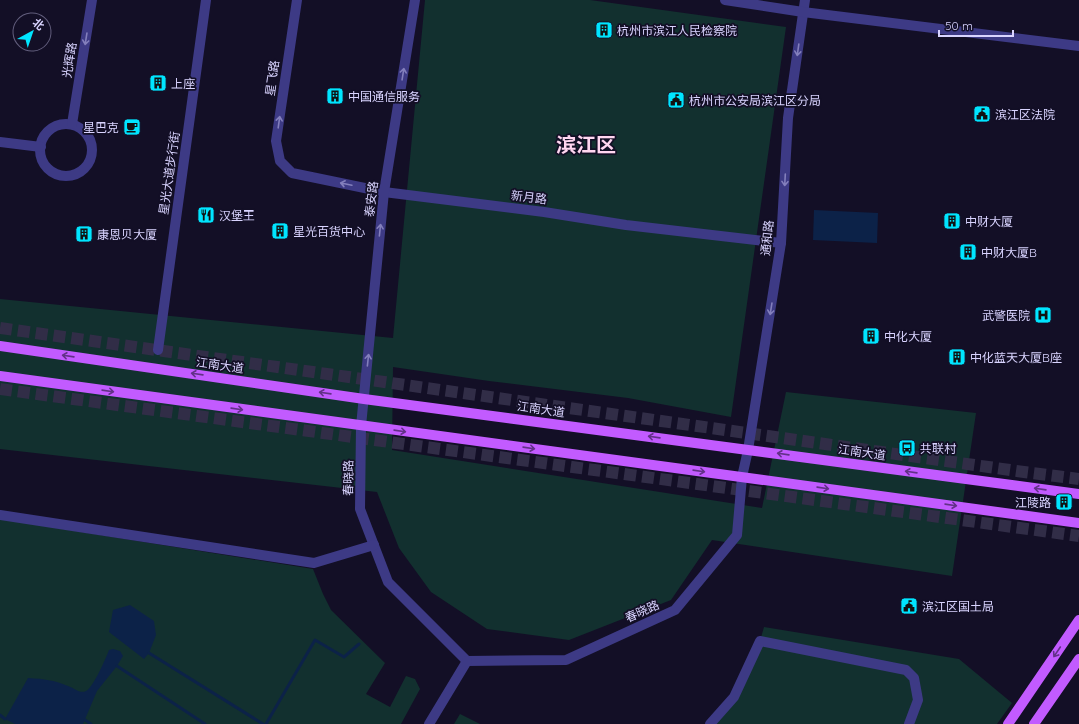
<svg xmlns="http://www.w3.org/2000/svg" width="1079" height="724" font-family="Quicksand,'Noto Sans SC',sans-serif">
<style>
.green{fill:#12302f}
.water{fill:#0c2248}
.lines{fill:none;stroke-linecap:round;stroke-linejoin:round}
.stream{stroke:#0c2248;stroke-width:3}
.highway-tunnel{stroke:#312d47;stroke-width:12;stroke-dasharray:12 6;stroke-linecap:butt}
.minor{stroke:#3d3a85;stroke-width:10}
.major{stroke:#c25bff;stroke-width:10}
.oneway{stroke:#837fbc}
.oneway2{stroke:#623188}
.labels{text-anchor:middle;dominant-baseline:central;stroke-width:3.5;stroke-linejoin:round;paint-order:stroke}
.poi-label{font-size:12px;fill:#d9d4ff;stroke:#130f26;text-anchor:start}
.street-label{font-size:12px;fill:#d9d4ff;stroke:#130f26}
.town-label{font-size:20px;font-weight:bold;fill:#ffd6f0;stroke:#130f26}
</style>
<rect width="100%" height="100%" fill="#130f26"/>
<g class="green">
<path d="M425,0h165l196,27 -55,390 -103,-19 -139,-17 -96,-14 -1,83 370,58 24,-116 190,21 -24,163 -240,-36 -41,60 -102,40 -82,-11 -56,-37 -32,-44 -22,-56 -377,-43v-150l393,39z"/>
<path d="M0,519l313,50 10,25 8,16 54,53 -19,31 24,13 16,-31 9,3 5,10 -19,35h-401z"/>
<path d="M764,627l195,32 53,44 -15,21h-287l24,-27 26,-56z"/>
<path d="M460,714l20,10h-26z"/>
</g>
<g class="water">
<path d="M814,210l64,3 -1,30 -64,-3z"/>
<path d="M130,605l24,16 2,14 -7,18 -5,6 -35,-27 4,-22z"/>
<path d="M113,649l7,2 3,5 -6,10 -20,25 -14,33h-68l-10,-5 23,-41c17,1 25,2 40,8 6,2 12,8 18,5 7,-3 20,-33 23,-41z"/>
</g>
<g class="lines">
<g class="stream">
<path d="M149,653l114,71"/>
<path d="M117,666l88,58"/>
<path d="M0,715l5,4"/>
<path d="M85,720l6,4"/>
<path d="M266,724l49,-84 29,17 15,-13"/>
</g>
<g class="highway-tunnel">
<path d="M0,328l1024,144 55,7"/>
<path d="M0,389l1079,147"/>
</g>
<g class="minor">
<path d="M297,0l-21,141 4,20 12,12 92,19 160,20 82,13 155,18"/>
<path d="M415,0l-31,192 -23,234 -1,83 28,73 79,79 99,-1 109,-50 62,-75 5,-58 6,-27 33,-207 7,-125 17,-118"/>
<path d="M725,0l78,12 276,34"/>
<circle cx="66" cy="150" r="26"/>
<path d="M72,124l20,-124"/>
<path d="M0,142l41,5"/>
<path d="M158,350l48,-350"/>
<path d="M0,515l314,48 60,-18"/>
<path d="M429,724l38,-63"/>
<path d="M710,724l24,-27 26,-56 146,29 8,8 4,22 -9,24"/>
</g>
<g class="major">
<path d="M0,346l364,53 715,95"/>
<path d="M0,376l1079,147"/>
<path d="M1008,724l71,-104"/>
<path d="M1034,724l45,-65"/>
</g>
</g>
<defs><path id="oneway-shaft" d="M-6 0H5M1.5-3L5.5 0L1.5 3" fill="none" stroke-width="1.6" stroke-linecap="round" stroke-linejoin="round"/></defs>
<g class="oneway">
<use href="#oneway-shaft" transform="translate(86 39) rotate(99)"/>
<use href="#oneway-shaft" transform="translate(798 50) rotate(98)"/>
<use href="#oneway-shaft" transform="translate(403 74) rotate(-81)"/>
<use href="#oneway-shaft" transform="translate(279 122) rotate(-82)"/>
<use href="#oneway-shaft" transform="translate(785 180) rotate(93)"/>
<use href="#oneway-shaft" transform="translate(346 184) rotate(-168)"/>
<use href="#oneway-shaft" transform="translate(380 230) rotate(-84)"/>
<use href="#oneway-shaft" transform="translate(771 309) rotate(99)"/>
<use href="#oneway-shaft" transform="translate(368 360) rotate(-84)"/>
</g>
<g class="oneway2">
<use href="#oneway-shaft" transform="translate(68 356) rotate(-172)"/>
<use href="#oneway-shaft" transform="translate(197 374) rotate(-172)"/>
<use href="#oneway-shaft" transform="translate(108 391) rotate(8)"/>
<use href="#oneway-shaft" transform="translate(325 393) rotate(-172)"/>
<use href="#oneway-shaft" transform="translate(237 409) rotate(8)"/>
<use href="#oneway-shaft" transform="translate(400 431) rotate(8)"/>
<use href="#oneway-shaft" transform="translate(654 437) rotate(-172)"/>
<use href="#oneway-shaft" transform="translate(529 448) rotate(8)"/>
<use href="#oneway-shaft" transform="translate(783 454) rotate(-172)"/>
<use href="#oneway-shaft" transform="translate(699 471) rotate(8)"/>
<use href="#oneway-shaft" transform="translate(911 472) rotate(-172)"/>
<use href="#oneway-shaft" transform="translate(823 488) rotate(8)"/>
<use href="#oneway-shaft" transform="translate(1040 489) rotate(-172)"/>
<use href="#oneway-shaft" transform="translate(951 505) rotate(8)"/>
<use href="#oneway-shaft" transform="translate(1057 652) rotate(124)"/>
</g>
<defs>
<g id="building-square" transform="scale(0.9)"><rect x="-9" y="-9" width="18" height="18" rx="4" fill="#00e5ff" stroke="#130f26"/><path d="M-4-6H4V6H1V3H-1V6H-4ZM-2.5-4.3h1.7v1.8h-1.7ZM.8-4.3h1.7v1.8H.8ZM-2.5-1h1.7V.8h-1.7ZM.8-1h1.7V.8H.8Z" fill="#111"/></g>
<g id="civic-square" transform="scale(0.9)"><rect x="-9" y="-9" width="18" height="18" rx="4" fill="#00e5ff" stroke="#130f26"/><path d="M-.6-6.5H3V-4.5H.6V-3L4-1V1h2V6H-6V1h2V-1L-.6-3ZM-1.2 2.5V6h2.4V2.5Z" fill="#111"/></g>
<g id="cafe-square" transform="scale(0.9)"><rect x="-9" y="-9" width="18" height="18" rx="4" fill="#00e5ff" stroke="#130f26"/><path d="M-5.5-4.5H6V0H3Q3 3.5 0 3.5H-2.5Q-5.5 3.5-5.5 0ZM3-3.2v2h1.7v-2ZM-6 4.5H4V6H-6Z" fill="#111"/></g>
<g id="restaurant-square" transform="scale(0.9)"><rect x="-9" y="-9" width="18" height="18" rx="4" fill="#00e5ff" stroke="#130f26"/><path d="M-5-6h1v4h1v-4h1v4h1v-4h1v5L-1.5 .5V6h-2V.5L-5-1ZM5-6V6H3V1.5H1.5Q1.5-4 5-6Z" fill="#111"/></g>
<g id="hospital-square" transform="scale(0.9)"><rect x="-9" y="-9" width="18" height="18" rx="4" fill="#00e5ff" stroke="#130f26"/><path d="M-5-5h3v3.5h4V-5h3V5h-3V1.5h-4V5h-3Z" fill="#111"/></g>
<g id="bus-square" transform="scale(0.9)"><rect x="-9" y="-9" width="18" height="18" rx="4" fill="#00e5ff" stroke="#130f26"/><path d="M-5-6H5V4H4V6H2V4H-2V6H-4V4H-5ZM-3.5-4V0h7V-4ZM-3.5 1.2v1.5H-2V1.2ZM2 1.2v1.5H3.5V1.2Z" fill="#111"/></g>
</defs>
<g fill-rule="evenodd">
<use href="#building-square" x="604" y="30"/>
<use href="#building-square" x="158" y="83"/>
<use href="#building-square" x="335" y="96"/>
<use href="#civic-square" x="676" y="100"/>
<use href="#civic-square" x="982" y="114"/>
<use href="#cafe-square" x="132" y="127"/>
<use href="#restaurant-square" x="206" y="215"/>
<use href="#building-square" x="952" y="221"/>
<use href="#building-square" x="280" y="231"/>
<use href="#building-square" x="84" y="234"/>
<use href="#building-square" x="968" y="252"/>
<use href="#hospital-square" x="1043" y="315"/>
<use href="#building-square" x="871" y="336"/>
<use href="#building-square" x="957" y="357"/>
<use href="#bus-square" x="907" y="448"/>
<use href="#building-square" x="1064" y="502"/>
<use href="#civic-square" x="909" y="606"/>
</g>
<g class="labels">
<g class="poi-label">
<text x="617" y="30">杭州市滨江人民检察院</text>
<text x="171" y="83">上座</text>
<text x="348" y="96">中国通信服务</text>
<text x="689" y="100">杭州市公安局滨江区分局</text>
<text x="995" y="114">滨江区法院</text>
<text x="119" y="127" text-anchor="end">星巴克</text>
<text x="219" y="215">汉堡王</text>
<text x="965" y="221">中财大厦</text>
<text x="293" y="231">星光百货中心</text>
<text x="97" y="234">康恩贝大厦</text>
<text x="981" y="252">中财大厦B</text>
<text x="1030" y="315" text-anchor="end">武警医院</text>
<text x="884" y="336">中化大厦</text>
<text x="970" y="357">中化蓝天大厦B座</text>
<text x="920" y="448">共联村</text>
<text x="1051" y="502" text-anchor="end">江陵路</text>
<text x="922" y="606">滨江区国土局</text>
</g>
<g class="street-label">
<text transform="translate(69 60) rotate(-81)">光辉路</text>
<text transform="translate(272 78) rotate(-82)">星飞路</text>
<text transform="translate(169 173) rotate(-82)">星光大道步行街</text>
<text transform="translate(529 197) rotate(7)">新月路</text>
<text transform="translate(371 199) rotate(-83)">泰安路</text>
<text transform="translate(767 238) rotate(-84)">通和路</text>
<text transform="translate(220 365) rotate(8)">江南大道</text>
<text transform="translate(541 409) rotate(8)">江南大道</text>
<text transform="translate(862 452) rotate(8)">江南大道</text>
<text transform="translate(348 478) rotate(-89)">春晓路</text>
<text transform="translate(642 611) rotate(-24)">春晓路</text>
</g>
<g class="town-label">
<text x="586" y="144">滨江区</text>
</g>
</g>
<g transform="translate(32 32) rotate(40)"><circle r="19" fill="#130f26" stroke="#625e7d"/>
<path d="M0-3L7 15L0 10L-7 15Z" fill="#00e5ff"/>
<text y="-6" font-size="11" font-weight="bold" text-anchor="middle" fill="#d9d4ff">北</text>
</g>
<path d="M939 30v6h74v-6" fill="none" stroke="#d9d4ff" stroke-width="2"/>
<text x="945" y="30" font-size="12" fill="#d9d4ff" stroke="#130f26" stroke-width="3" paint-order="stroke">50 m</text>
</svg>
